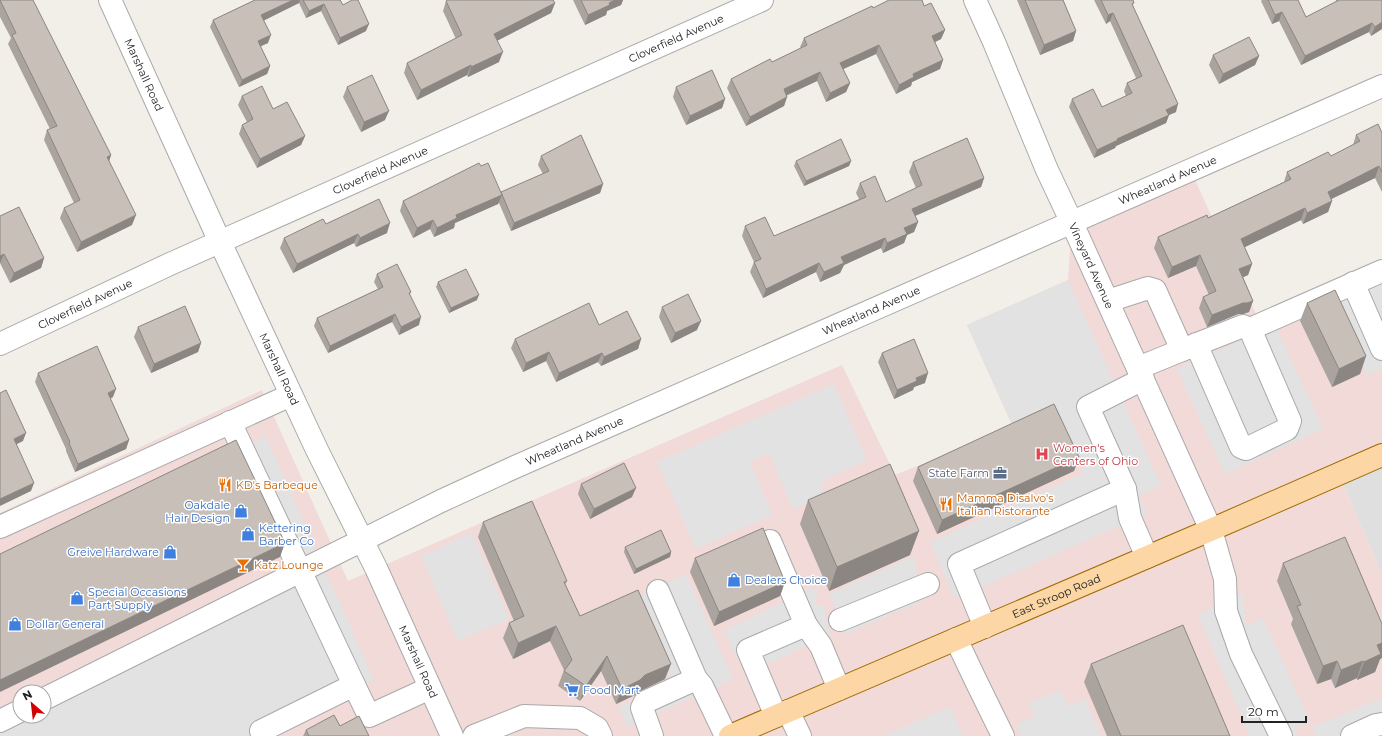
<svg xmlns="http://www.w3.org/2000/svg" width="1382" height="736" font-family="Montserrat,sans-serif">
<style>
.residential{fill:#e0dfdf}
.commercial{fill:#f2dad9;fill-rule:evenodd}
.parking{fill:#e2e2e2}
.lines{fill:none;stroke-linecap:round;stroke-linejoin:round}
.minor-casing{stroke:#a9a9a9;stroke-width:24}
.major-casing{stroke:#a06b00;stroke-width:24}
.minor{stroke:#fff;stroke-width:22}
.major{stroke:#fcd6a4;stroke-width:22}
.wall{fill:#aba49e}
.shaded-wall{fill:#8b8681}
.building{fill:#c7bfb8;stroke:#8b8681}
.labels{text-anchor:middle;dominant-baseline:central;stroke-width:3;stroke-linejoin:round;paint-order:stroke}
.street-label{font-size:11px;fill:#222;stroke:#fff}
.health-label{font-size:11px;fill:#be3a42;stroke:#fff;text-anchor:start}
.service-label{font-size:11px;fill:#4e5e75;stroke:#fff;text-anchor:end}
.food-label{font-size:11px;fill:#c56008;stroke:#fff;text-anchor:start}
.shop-label{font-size:11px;fill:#366cbe;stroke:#fff;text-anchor:start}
</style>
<rect width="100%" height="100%" fill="#f2efe9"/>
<path class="residential" d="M1382,455v120l-43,-101z"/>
<path class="commercial" d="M1191,171l70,154 121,-55v185l-43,19 43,101v161h-1382v-223l262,-123 86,191 494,-216 53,110 118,-48 -46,-102 101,-45 4,-57zM20,692h24v24h-24z"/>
<g class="parking">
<path d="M1382,278v93l-2,-2 -13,6 -36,-76z"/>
<path d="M1068,280l93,206 -22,10 8,17 -192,86 -25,-57 154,-69 -29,-65 -42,19 -46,-102z"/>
<path d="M1275,325l48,104 -98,45 -48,-105z"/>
<path d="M834,384l33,76 -44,20 -1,16 -29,13 -24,-56 -19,9 23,53 -77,34 -39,-87z"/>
<path d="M265,435l109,245 -116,53 1,3h-259v-24l20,4h24v-24l257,-126 -55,-118z"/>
<path d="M472,533l37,86 -51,22 -37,-85z"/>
<path d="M914,556l7,45 -75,33 -17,-40z"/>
<path d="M686,574l47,105 -106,48 -8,-20 54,-24 -38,-85z"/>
<path d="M809,589h9l-3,16h11l-1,12 6,17 -78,37 -17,-14 -12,-27z"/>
<path d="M1243,593l3,33 17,-8 47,104 -17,7 5,7h-48l-52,-121z"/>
<path d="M1060,690l8,16 17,-7 16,37h-80l-5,-11 19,-9 -6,-13z"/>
<path d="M1382,698v38h-65l-5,-9z"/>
<path d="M950,707l13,29h-80z"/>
</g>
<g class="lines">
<g class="minor-casing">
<g id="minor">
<path id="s1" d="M110,0l110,242 97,208 59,118 76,168"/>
<path id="s2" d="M975,0l19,42 53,128 25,53 139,307 14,49 1,32 15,43 40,82"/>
<path d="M1353,283l29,66"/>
<path d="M1108,301l40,-13 7,2 27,60 -44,18"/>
<path d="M1250,329l132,-58"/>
<path id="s3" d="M0,344l170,-80 592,-264"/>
<path d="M1182,350l61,-24 7,3 40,92 -3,8 -41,20 -5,-2 -45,-103"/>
<path d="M1143,379l-55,28 37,82 5,29 17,39"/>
<path d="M230,422l124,263"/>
<path d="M0,527l291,-132"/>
<path d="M770,541l36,84 -58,25 28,66"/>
<path d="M658,591l38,88"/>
<path d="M840,620l88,-36"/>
<path d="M806,625l15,21 18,43"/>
<path d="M985,627l-26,-63 166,-75"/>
<path d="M956,639l20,42 27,55"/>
<path id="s4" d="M44,699l397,-198 74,-34 867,-381"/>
<path d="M788,711l12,25"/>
<path d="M0,721l20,-10"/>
<path d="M264,736l-3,-5 93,-46 15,31 61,-28"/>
<path d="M474,736l50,-20 56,2 17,10 4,8"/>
<path d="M652,736l-10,-28 3,-6 51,-23 6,7 24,50"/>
<path d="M1352,736l24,-11 6,-1"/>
</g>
</g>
<g class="major-casing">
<g id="major">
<path id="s5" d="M730,736l492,-211 160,-70"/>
</g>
</g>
<use href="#minor" class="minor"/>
<use href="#major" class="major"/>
</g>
<g class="wall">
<path d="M0,0l111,155 -2,6 23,64 -55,27 -17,-34 4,-10 10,-5 -30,-63 3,-10 3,-1 -42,-85 3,-6 -11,-21z"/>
<path d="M255,0h85l3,5 23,26 -28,14 -17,-34 -15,7 -7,-15 -35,17 4,23 -8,3 10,20 -3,8 -28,13 -29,-60 3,-7z"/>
<path d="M573,0h50l-2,5 -14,6 -1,4 -21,10z"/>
<path d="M1017,0h46l13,31 -3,10 -33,14z"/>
<path d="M1094,0h39v6l43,106 -7,3 -3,8 -50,23 -1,2 -21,10 -25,-51 3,-8 30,8 24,-11 -2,-5 3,-8 9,-5 -26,-57 -4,3z"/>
<path d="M1262,0h36l8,17 30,-15v-2h46v29l-11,7 -2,-4 -68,33 -22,-44 -7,3 -11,-23z"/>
<path d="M446,1l109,2 -4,10 -54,27 2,22 -31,15 -1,-2 -50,25 -13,-27 3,-10 49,-24 -13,-28z"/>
<path d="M924,6l21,24 -4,9 -6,3 8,18 -3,9 -28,13 -1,4 -15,8 -20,-40 -33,15 7,14 -4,9 -20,10 -9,-21 -31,15 1,1 -3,9 -38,20 -19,-38 4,-9 41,-17 29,-14 -1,-1 4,-9 69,-30z"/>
<path d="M1213,55l46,1 -4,9 -36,19 -10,-19z"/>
<path d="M347,87l38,33 -24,12 -18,-35z"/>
<path d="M676,87l49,12 -3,9 -36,17 -13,-28z"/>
<path d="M242,96l31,13 32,27 -4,9 -44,23 -18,-34 3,-9 5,-3 -9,-17z"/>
<path d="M1382,133v59l-7,-14 -44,21 1,2 -4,11 -25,12 -2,-4 -57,27 8,17 -4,11 -5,2 10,24 -4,11 -6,2h-5l-31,13 -8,-19 4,-11 6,-2 -13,-29 -28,12 -14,-30 4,-11 50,-19 76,-36 3,-10 44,-16 22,-11 3,-10z"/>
<path d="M541,156l62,28 -3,9 -89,38 -12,-28 -1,1 -43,19 -1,5 -20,9 -4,-8 -17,9 -13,-27 3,-10 78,-35 20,27 42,-19 -5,-9z"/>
<path d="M796,161h55l-2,5 -45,20 -10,-20z"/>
<path d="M913,162l71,16 -3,9 -66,29 3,6 -4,10 -7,3 -3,8 -21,10 -2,-5 -37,17 -4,8 -20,9 -4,-10 -53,26 -13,-26 4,-10 -12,-26 3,-10 29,10 85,-37 -3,-6 4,-10 26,19 30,-14 -7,-16z"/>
<path d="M0,216l44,42 -3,10 -31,15 -10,-20z"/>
<path d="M326,224l61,9 -31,14 -2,-4 -61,30 -13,-25 4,-10z"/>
<path d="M377,274l34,18 -1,2 9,31 -20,10 -7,-13 -64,31 -14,-27 3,-8 61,-29 -4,-7z"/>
<path d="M438,282l39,18 -28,13 -13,-26z"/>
<path d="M1307,303l59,53 -6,18 -28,13 -32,-66z"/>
<path d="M662,307l35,23 -26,13 -12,-26z"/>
<path d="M599,325l42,14 -3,10 -37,17 -3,-4 -42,20 -10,-21 -23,11 -12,-24 4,-9z"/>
<path d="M138,327l63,16 -3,9 -47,21 -17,-36z"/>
<path d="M882,353l43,30 -11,4 -1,3 -19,9 -16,-37z"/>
<path d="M38,373l75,24 -3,2 19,41 -3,9 -51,23 -9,-21v-2l-31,-67z"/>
<path d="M1079,457l-5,14 -137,63 -24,-53 5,-14z"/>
<path d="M581,484l51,13 -42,22 -12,-25z"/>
<path d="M808,500l102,55 -81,36 -29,-67z"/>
<path d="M483,522l84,59 -2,4 15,31 85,63 -25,12 -5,4 -19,9 -15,-33 -21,30 -22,-15 6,-16 -14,-29 -37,18 -10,-21 6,-15 5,-2 -36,-84z"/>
<path d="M625,547l46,5 -1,5 -36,17 -10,-22z"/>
<path d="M695,558l90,24 -5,14 -66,30 -24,-54z"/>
<path d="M1283,563l99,61v34l-2,1 -5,13 -18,8v-2l-22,10 -4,-9 -14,5 -26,-60 2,-5 -16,-38z"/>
<path d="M1091,664l139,72h-123l-23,-54z"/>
<path d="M340,726l29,10h-66l3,-6z"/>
</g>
<g class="shaded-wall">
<path d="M293,0h7l-1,3 -40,20 2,-8z"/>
<path d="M615,0h8l-2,5 -14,6 -1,4 -21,10 3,-10z"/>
<path d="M555,3l-4,10 -60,31 3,-10z"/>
<path d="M324,4l-3,7 -15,7 3,-7z"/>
<path d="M1282,12l-3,9 -7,3 3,-9z"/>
<path d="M1113,13l-3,8 -4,3 2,-9z"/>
<path d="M1382,22v7l-11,7 4,-9z"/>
<path d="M1372,23l-3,9 -68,33 4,-9z"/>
<path d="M369,24l-3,7 -28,14 2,-7z"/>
<path d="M945,30l-4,9 -12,6 3,-9z"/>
<path d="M1076,31l-3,10 -33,14 4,-10z"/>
<path d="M271,35l-3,8 -13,6 3,-8z"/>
<path d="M879,45l-3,9 -39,18 3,-9z"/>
<path d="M503,52l-4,10 -31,15 3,-10z"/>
<path d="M1259,56l-4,9 -36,19 4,-10z"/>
<path d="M943,60l-3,9 -28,13 -1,4 -15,8 3,-9 14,-11z"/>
<path d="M471,65l-4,10 -50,25 4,-10z"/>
<path d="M270,66l-3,8 -28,13 3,-7z"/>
<path d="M820,72l-3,9 -37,17 4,-9z"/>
<path d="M850,83l-4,9 -20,10 4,-9z"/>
<path d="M787,97l-3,9 -38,20 4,-9z"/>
<path d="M725,99l-3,9 -36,17 4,-9z"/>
<path d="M1178,104l-2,8 -7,3 -3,8 -50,23 -1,2 -21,10 3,-8 69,-40z"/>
<path d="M389,111l-4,9 -24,12 3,-10z"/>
<path d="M305,136l-4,9 -44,23 3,-9z"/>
<path d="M111,155l-3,10 -1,-8z"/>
<path d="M851,161l-2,5 -45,20 2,-5z"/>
<path d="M1379,166l-4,12 -52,25 5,-11z"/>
<path d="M984,178l-3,9 -73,32 4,-10z"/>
<path d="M603,184l-3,9 -89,38 3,-8z"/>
<path d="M502,195l-4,9 -43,19 -1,5 -20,9 3,-9 19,-13z"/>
<path d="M1332,201l-4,11 -25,12 4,-11z"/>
<path d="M1305,208l-4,12 -64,31 4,-12z"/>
<path d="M136,215l-4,10 -55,27 4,-10z"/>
<path d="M433,220l-3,9 -17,9 4,-10z"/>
<path d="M918,222l-4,10 -7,3 -3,8 -21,10 4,-10 17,-15z"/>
<path d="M390,223l-3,10 -31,14 4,-9z"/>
<path d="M358,234l-4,9 -61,30 4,-9z"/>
<path d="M885,238l-4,10 -37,17 -4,8 -20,9 4,-10 17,-15z"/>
<path d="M4,254l-4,9v-7z"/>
<path d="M1200,255l-4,11 -28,12 4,-11z"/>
<path d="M44,258l-3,10 -31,15 4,-10z"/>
<path d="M819,263l-3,9 -53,26 3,-9z"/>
<path d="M1252,264l-4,11 -13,6 4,-12z"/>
<path d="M479,295l-2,5 -28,13 2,-5z"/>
<path d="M1253,301l-4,11 -6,2h-5l-31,13 5,-12 31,-12z"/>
<path d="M395,314l-3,8 -64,31 2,-7z"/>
<path d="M421,317l-2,8 -20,10 2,-8z"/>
<path d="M701,321l-4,9 -26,13 4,-10z"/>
<path d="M641,339l-3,10 -37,17 3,-9z"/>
<path d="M201,343l-3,9 -47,21 3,-9z"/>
<path d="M549,352l-3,9 -23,11 3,-9z"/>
<path d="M602,353l-4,9 -42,20 3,-9z"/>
<path d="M1366,356l-6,18 -28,13 7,-18z"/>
<path d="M928,373l-3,10 -11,4 -1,3 -19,9 3,-9 19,-12z"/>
<path d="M116,389l-3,8 -8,4 3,-8z"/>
<path d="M26,433l-3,8 -12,6 3,-8z"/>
<path d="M129,440l-3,9 -51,23 3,-8z"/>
<path d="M1079,457l-5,14 -137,63 5,-14z"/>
<path d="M34,483l-3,8 -31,15v-7z"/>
<path d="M636,488l-4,9 -42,22 4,-10z"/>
<path d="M919,531l-9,24 -81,36 8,-24z"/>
<path d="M285,543l-5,14 -280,135v-12z"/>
<path d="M671,552l-1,5 -36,17 2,-5z"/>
<path d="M785,582l-5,14 -66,30 5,-14z"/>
<path d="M556,626l-6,15 -37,18 5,-16z"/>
<path d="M1382,643v15l-2,1 -5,13 -18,8 7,-18 13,-17z"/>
<path d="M607,656l-6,15 -21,30 6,-15z"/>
<path d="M1337,661l-6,18 -14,5 6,-18z"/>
<path d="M1363,661l-6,17 -22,10 6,-18z"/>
<path d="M671,664l-6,15 -25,12 -5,4 -19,9 6,-15 23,-14z"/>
</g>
<g class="building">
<path d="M0,0h33l78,155 -4,2 29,58 -55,27 -17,-34 16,-8 -33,-70 10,-4 -45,-91 4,-2z"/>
<path d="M255,0h38l-32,15 10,20 -13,6 12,25 -28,14 -29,-60z"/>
<path d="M303,0h37l3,5 9,-5h6l11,24 -29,14 -16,-34 -15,7z"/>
<path d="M448,0h105l2,3 -61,31 9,18 -32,15v-2l-50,25 -14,-27 55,-28 -16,-34z"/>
<path d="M581,0h34l-6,3 1,2 -22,10z"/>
<path d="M889,0h33l2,6 7,-3 14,27 -13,6 11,24 -30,14 1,3 -15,8 -20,-40 -39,18 10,20 -20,10 -10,-21 -36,17 3,8 -37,20 -19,-38 39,-20 2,3 35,-17 -3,-7 68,-32 1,2z"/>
<path d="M1025,0h38l13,31 -32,14z"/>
<path d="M1101,0h32l1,3 -2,1 46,100 -12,6 3,5 -52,24 1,1 -21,10 -25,-51 21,-10 9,18 30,-14 -5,-10 15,-7 -29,-63 -5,2z"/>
<path d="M1268,0h30l8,17 33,-17h43v22l-7,5 -3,-4 -67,33 -23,-44 -7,3z"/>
<path d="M1249,37l10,19 -36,18 -10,-19z"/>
<path d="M712,70l13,29 -35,17 -14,-29z"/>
<path d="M372,75l17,36 -25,11 -17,-35z"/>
<path d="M262,86l11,23 14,-7 18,34 -45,23 -18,-34 11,-6 -11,-23z"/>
<path d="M1378,124l4,9v39l-3,-6 -51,26 4,9 -25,12 -2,-5 -64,31 11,25 -13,5 14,32 -6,2h-4l-31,12 -9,-18 13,-6 -16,-36 -28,12 -14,-30 49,-22 1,3 83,-39 -4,-7 41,-20 3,4 29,-15 -4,-6z"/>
<path d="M581,135l22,49 -89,39 -13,-31 48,-21 -8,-15z"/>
<path d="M967,138l17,40 -72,31 6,13 -14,6 3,6 -20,9 -2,-5 -44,19 3,6 -20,9 -5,-9 -53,26 -12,-27 7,-3 -16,-33 20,-9 9,19 92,-39 -6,-14 15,-7 11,26 36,-17 -9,-23z"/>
<path d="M841,139l10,22 -45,20 -10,-20z"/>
<path d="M479,163l2,3 7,-3 14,32 -46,20 1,3 -20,10 -4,-8 -16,8 -14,-27z"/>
<path d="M379,199l11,24 -30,15 -2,-4 -61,30 -13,-26 39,-19 3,5z"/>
<path d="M19,207l25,51 -30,15 -10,-19 -4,2v-40z"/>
<path d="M397,264l14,28 -2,1 12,24 -20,10 -6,-13 -65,32 -13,-28 66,-31 -6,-13z"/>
<path d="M466,269l13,26 -28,13 -13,-26z"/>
<path d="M1335,290l31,66 -27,13 -32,-66z"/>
<path d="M688,294l13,27 -26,12 -13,-26z"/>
<path d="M589,303l10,22 28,-14 14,28 -37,18 -2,-4 -43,20 -10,-21 -23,11 -11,-24z"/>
<path d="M185,306l16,37 -47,21 -16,-37z"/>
<path d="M914,339l14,34 -12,5 1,3 -20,9 -15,-37z"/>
<path d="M97,346l19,43 -8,4 21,47 -51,24 -9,-21 1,-1 -32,-69z"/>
<path d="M6,390l20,43 -12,6 20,44 -34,16v-106z"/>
<path d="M1054,404l25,53 -137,63 -24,-53z"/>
<path d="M236,440l49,103 -285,137v-126z"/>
<path d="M624,463l12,25 -42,21 -13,-25z"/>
<path d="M890,464l29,67 -82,36 -29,-67z"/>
<path d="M532,501l35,80 -3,1 16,34 58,-26 33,74 -26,11 -5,5 -18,9 -15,-33 -21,30 -22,-15 8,-11 -16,-34 -38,17 -9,-20 15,-7 -41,-94z"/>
<path d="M763,528l22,54 -66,30 -24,-54z"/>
<path d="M661,530l10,22 -35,17 -11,-22z"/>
<path d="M1345,537l37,87v19l-5,2 4,9 -17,8 -1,-1 -22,9 -4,-9 -14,5 -26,-60 4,-1 -18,-42z"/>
<path d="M1183,625l47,111h-109l-30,-72z"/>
<path d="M334,715l6,11 19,-10 10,20h-60l-3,-6z"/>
</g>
<defs>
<g id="hospital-bare" transform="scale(1.08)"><path d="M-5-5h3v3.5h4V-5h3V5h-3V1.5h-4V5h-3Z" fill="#e0444e" stroke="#fff" stroke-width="2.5" paint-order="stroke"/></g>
<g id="office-bare" transform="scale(1.08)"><path d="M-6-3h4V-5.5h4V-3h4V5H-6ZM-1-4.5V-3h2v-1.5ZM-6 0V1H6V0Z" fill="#5c6f8a" stroke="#fff" stroke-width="2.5" paint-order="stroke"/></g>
<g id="restaurant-bare" transform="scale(1.08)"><path d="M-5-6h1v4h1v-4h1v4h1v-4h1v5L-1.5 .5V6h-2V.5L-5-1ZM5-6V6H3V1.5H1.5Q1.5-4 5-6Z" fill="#e8710a" stroke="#fff" stroke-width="2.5" paint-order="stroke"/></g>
<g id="shop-bare" transform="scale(1.08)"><path d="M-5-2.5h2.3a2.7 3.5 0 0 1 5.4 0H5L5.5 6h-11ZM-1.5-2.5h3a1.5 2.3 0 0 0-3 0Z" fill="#3f7fe0" stroke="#fff" stroke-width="2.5" paint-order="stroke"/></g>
<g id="bar-bare" transform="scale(1.08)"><path d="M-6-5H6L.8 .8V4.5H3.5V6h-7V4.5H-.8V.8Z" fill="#e8710a" stroke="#fff" stroke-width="2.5" paint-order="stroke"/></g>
<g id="supermarket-bare" transform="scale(1.08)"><path d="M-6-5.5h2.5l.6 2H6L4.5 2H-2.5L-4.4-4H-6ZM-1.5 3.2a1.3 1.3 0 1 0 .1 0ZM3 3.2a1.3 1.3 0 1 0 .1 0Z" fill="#3f7fe0" stroke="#fff" stroke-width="2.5" paint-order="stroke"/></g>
</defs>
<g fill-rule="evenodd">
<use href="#hospital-bare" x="1042" y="454"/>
<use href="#office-bare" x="1000" y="473"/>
<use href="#restaurant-bare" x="225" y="485"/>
<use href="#restaurant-bare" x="946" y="504"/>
<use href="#shop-bare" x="241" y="511"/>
<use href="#shop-bare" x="248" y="534"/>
<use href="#shop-bare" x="170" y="552"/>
<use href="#bar-bare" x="243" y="565"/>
<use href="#shop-bare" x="734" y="580"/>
<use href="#shop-bare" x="77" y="598"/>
<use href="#shop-bare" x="15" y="624"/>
<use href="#supermarket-bare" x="572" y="690"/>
</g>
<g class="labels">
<g class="street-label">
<text stroke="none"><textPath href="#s3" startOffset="742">Cloverfield Avenue</textPath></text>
<text stroke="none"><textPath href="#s1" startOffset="82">Marshall Road</textPath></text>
<text stroke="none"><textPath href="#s3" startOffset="418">Cloverfield Avenue</textPath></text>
<text stroke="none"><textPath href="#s4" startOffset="1238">Wheatland Avenue</textPath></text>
<text stroke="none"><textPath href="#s2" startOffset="290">Vineyard Avenue</textPath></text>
<text stroke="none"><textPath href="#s3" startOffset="94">Cloverfield Avenue</textPath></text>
<text stroke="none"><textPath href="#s4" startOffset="914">Wheatland Avenue</textPath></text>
<text stroke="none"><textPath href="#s1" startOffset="406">Marshall Road</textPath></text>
<text stroke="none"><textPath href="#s4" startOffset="590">Wheatland Avenue</textPath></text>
<text stroke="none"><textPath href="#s5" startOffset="355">East Stroop Road</textPath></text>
<text stroke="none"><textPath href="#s1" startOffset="730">Marshall Road</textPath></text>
</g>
<g class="health-label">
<text x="1053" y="448">Women's<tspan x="1053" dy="13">Centers of Ohio</tspan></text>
</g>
<g class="service-label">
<text x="989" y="473">State Farm</text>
</g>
<g class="food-label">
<text x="236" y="485">KD's Barbeque</text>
<text x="957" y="498">Mamma Disalvo's<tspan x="957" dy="13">Italian Ristorante</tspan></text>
<text x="254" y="565">Katz Lounge</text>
</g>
<g class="shop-label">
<text x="230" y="505" text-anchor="end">Oakdale<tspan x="230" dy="13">Hair Design</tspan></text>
<text x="259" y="528">Kettering<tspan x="259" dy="13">Barber Co</tspan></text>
<text x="159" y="552" text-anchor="end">Greive Hardware</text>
<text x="745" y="580">Dealers Choice</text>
<text x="88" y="592">Special Occasions<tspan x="88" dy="13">Part Supply</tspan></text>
<text x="26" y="624">Dollar General</text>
<text x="583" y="690">Food Mart</text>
</g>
</g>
<g transform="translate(32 704) rotate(332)"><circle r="19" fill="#ffffff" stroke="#a7a7a7"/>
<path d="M0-3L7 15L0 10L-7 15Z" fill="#d40000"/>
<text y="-6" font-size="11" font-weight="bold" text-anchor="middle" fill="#222222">N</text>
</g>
<path d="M1242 716v6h64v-6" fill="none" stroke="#222222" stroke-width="2"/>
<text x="1248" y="716" font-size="12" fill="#222222" stroke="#ffffff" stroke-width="3" paint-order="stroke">20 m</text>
</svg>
